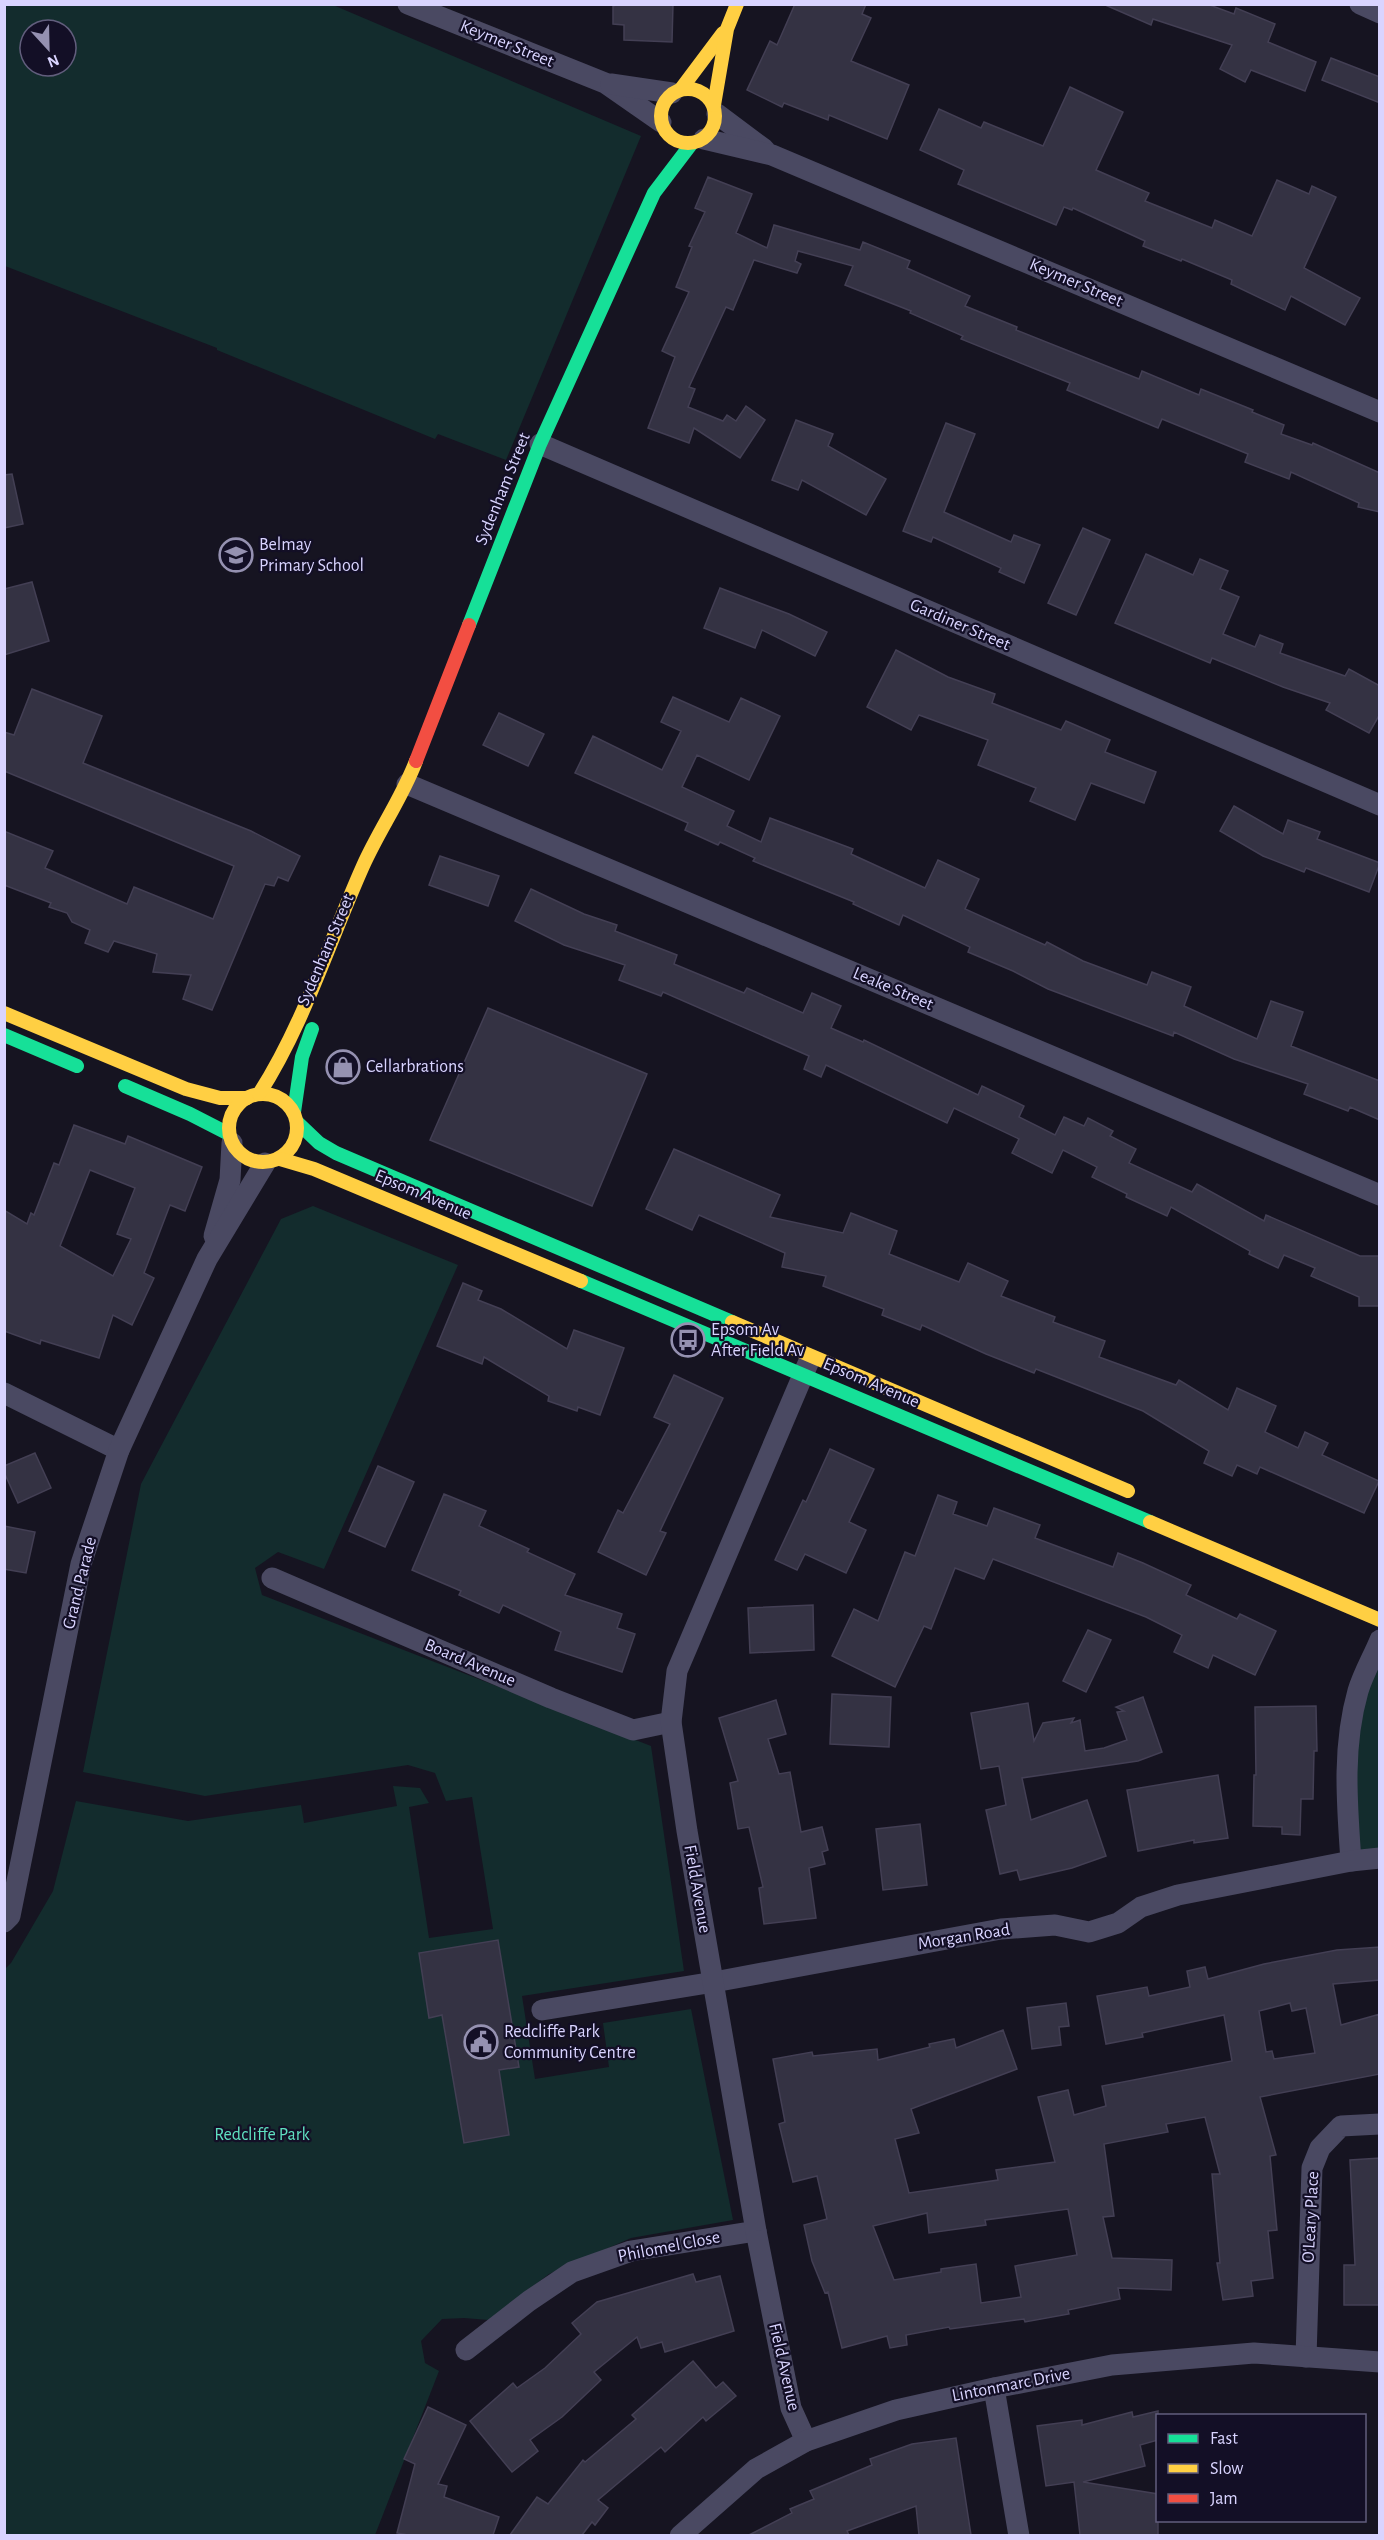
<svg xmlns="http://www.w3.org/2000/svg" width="1384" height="2540" font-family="'Alegreya Sans',sans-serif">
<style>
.green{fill:#132c2d;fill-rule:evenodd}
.building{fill:#343243;stroke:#433f54;stroke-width:1.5;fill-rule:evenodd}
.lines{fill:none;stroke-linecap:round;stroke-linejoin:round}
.street{stroke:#4a4962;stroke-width:21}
.fast{stroke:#16e098;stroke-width:14}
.slow{stroke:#ffcf43;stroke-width:14}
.jam{stroke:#f24e42;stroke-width:14}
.labels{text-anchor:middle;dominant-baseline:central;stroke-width:4.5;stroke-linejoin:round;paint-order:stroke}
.street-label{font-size:18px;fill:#d9d4ff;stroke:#130f26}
.poi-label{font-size:18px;fill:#d9d4ff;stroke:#130f26;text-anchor:start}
.park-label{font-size:18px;fill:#5fe0c0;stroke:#130f26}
</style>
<rect width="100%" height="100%" fill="#161421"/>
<g class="green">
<path d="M4,5h329l308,131 -135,324 -68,-26 -3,5 -218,-89v-2l-212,-82zM30,30h36v36h-36z"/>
<path d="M313,1206l145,59 -134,304 -46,-17 -23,16 7,27 389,151 33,225 -162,25 13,83 74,-12 -6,-44 88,-14 42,211 -102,18 -82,36 -60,46 -25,-2 -22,1 -21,22 4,22 14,8 -64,164 -370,1v-567l6,-6 42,-72 23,-90 112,20 113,-16 3,18 93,-17 -4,-20 27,2 9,15 -20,4 20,131 64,-9 -21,-132 -26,4 -11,-28 -27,-8 -203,31 -122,-24 58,-288 140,-265z"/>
<path d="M1380,1657l-1,201 -28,3 -3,-117z"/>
</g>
<g class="building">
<path d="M620,4h53l-1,38 -48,-2v-15l-11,-1v-18z"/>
<path d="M795,4h71l-4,10 9,4 -20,43 58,24 -22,54 -58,-24 -1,5 -44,-17 -2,4 -35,-17 23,-49 7,4z"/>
<path d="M1103,4h104l27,10 2,-6 39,16 -7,18 48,20 -11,29 -54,-21 -6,12 -25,-13 12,-24 -79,-26 -2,6z"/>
<path d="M1331,58l49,19v26l-58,-23z"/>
<path d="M1070,87l53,25 -27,58 53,23 -4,8 67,27 3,-8 37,16 25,-56 32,14 3,-8 24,11 -32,71 56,30 -15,27 -54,-29 -6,14 -54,-26 1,-4 -50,-21 -1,2 -38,-15 2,-5 -72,-33 -1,2 -8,-3 -8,18 -98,-41 6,-14 -44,-20 19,-41 42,19 3,-6 59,24z"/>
<path d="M708,177l44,17 -16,39 31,15 7,-23 86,25 3,-8 47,19 -3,7 63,28 -5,10 52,21 -1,3 123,49 3,-8 57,24 2,-6 52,21 -1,2 32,13 -3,9 31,11 1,-2 67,30v39l-22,-5 1,-4 -68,-31 -2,7 -44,-17 3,-8 -86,-35 -4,9 -91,-38 3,-7 -109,-44 2,-3 -53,-23 1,-2 -66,-26 8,-19 -55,-15 -3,10 6,3 -4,9 -43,-13 -21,50 -7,-3 -37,80 6,2 -7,18 35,14 4,-6 9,6 10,-15 19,14 -25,38 -46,-30 -5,15 -41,-15 27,-71 -13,-6 27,-59 -13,-5 16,-40 -3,-1 16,-34 -10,-4z"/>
<path d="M796,420l37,14 -5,12 58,33 -20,36 -64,-35 -4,10 -26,-10z"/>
<path d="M946,423l29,11 -31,78 67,30 3,-7 26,10 -16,38 -25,-11 2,-4 -68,-31 -2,5 -28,-11z"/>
<path d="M12,474l11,50 -19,4v-53z"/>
<path d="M1083,528l27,12 -34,75 -28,-12z"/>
<path d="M1146,554l47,21 7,-16 28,12 -8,18 19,8 -16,37 32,13 5,-12 23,9 -3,9 65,23 4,-7 31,17v28l-11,19 -43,-23 4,-7 -47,-16 -71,-29 -2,5 -95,-40z"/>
<path d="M32,582l17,59 -45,14v-66z"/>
<path d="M720,588l69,26 38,18 -12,24 -53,-26 -7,18 -51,-20z"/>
<path d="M896,650l52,27 47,17 -3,9 69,27 5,-9 44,19 -5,12 51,20 -12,31 -53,-20 -16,37 -45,-19 6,-13 -58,-23 10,-25 -69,-25 -8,15 -44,-23z"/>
<path d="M32,689l70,27 -19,47 168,68 49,25 -12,25 -10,-4 -4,9 -9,-2 -53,126 -29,-11 8,-24 -38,-3 4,-18 -43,-13 -6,11 -23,-9 5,-13 -18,-8 -5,-9 -18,-6 2,-4 -47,-18v-54l49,20 -8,17 82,36 7,-17 79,32 21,-53 -230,-95v-39l10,3z"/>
<path d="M673,697l56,25 12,-24 39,18 -31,64 -52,-25 -15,32 52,24 -7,15 34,16 9,-24 83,31 -2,5 74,34 13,-28 41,19 -14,30 80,36 2,-3 36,19 64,24 5,-13 39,15 -7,19 73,33 14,-38 32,11 -12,34 89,35v39l-30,-13 -2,4 -44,-17 4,-10 -74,-25 -60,-27 -1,4 -125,-47 -35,-18 -45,-19 2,-5 -67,-32 -4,10 -46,-21 1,-2 -101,-41 2,-3 -35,-16 -2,3 -33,-15 3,-7 -113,-50 18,-37 69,34 19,-39 -20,-9z"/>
<path d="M499,713l45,21 -16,32 -45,-21z"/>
<path d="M1234,806l49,28 5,-14 32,12 -3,7 63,24 -11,29 -63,-24 -2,4 -41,-16 -43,-25z"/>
<path d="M440,856l59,20 -11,30 -59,-21z"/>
<path d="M531,889l53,25 33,11 -2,6 62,24 -3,9 70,29 3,-5 56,25 9,-20 29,13 -10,22 32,14 1,-2 114,55 4,-9 42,20 -5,11 36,18 9,-18 20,9 4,-8 25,13 -3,5 26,13 -7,14 63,29 5,-8 67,37 2,-6 94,41h20v50h-21v-9l-48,-21 4,-8 -31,-13 -6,13 -29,-14 1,-3 -79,-44 -4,9 -41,-19 1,-3 -35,-17 5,-10 -34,-17 -11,23 -40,-20 7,-14 -65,-31 -7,15 -121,-58 -5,12 -17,-8 5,-13 -146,-64 -2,4 -42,-16 6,-15 -61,-20 -49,-24z"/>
<path d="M488,1008l159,66 -55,132 -162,-66z"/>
<path d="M74,1125l51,19 3,-8 74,31 -17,44 -15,-6 -26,68 10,5 -22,47 -19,-10 -14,43 -58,-18 -1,4 -36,-13v-121l23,14 4,-11 3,2 20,-52 5,2zM90,1170l45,18 -18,46 14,5 -18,37 -53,-30z"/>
<path d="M674,1149l106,46 -10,22 73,16 8,-20 46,18 -8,23 70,28 9,-19 40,18 -7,15 54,21 -2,5 52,19 -6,16 77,28 3,-5 49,30 9,-22 39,18 -11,26 33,16 7,-16 23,11 -6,12 57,26 -15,32 -104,-46 -3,7 -20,-9 -5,11 -28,-13 5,-12 -66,-40 -107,-42 -2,4 -48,-19 -64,-29 -2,5 -38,-15 2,-6 -61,-23 3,-10 -44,-9 3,-14 -86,-38 -7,15 -46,-21z"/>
<path d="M463,1283l19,8 -4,9 23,9 66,40 7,-19 50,18 -24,67 -22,-8 -1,4 -29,-10 1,-5 -65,-39 -2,7 -45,-18z"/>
<path d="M674,1375l49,23 -63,133 6,2 -20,42 -48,-23 20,-42 5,3 47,-89 -16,-7z"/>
<path d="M830,1449l44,20 -25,53 17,8 -20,43 -41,-19 -8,16 -22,-10 28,-60 3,2z"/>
<path d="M35,1453l16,35 -33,15 -14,-31v-6z"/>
<path d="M378,1466l36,16 -29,65 -36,-16z"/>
<path d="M444,1494l42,17 -7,15 50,23 -2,3 48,22 -10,21 57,19 -5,14 18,6 -13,38 -67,-22 6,-18 -58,-27 -4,8 -40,-18 2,-4 -49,-21z"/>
<path d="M938,1495l19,7 -4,12 34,12 7,-18 46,17 -5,13 78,29 5,-14 25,10 48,22 -5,10 51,24 3,-5 36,17 -21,44 -42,-20 -5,13 -34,-16 8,-17 -36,-18 -153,-58 -9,20 -29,-11 -24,61 -7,-3 -29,61 -63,-31 22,-47 24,12 27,-69 10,4z"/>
<path d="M4,1526l31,6 -9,41 -22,-4z"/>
<path d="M813,1605l1,45 -64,3 -2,-45z"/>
<path d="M1088,1630l23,10 -25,52 -23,-11z"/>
<path d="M832,1694l59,3 -2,50 -59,-3z"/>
<path d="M1143,1697l19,55 -24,9 -116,17 9,42 56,-20 19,56 -34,12 -52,12 -3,-10 -17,4 -14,-64 20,-5 -7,-39 -18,3 -10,-56 57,-10 6,38 9,-18 31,-5 -3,5 9,-3 5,31 19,-3 23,-8 -10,-28 7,-1 -8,-4z"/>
<path d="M776,1700l10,34 -18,5 11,35 11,-2 11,60 21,-5 6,23 -6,2 3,12 -16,4 7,50 -52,6 -5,-36 4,-1 -14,-60 -11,2 -8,-46 8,-2 -19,-63z"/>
<path d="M1316,1706l1,45h-3l-1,48h-12l-1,36 -18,-1v-7l-29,-1 1,-51h2l-1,-68z"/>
<path d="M1218,1775l10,63 -34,5v-3l-56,11 -11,-61z"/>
<path d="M920,1824l7,61 -44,5 -7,-61z"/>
<path d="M498,1940l21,127 -20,3 10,65 -45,8 -22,-128 -13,3 -10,-65z"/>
<path d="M1380,1947v33l-47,4 8,41 39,-11v60l-120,23 16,58 -6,1 7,74 -9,1 5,47 -22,3 2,15 -30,4 -6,-37h3l-8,-89h8l-15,-57 -39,7 2,8 -64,12 10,72 -11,1 9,41 60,2 -1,30 -53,-2 2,11 -52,11 1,4 -44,8 -1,-3 -74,10 -1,-2 -43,8 1,10 -17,3 -3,-12 -45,12 -14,-56 -3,1 -13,-32 -8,-36 23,-6 -10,-43 -24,6 -14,-58 6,-2 -12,-63 39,-7 1,4 64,-7 1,11 52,-13 -1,-3 25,-5 2,9 47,-18 14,39 -106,40 8,24 -24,6 14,54 89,-13 -2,-10 59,-8 -17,-65 30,-7 6,25 32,-9 -4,-20 130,-25 -8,-46 -82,18 1,4 -37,7 -9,-48 50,-9 2,9 41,-9 -3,-16 18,-4 3,12 56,-15 73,-14zM1290,2003l2,8 14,-3 9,45 -41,6 -2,-8 -6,1 -7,-41zM1068,2209l9,46 -62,11 6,31 -40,6 -5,-39 -35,5v3l-47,8 -21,-54 54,-13 2,20 57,-8 -1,-5z"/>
<path d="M1066,2003l3,23 -10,1 2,18 -29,4 -5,-41z"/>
<path d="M1380,2158v147h-36v-40h11l-5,-105z"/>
<path d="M693,2274l3,8 24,-6 14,55 -69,21 -3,-10 -21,6 -4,-11 -43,35 7,8 -39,37 -32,23 8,11 -26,21 -42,-51 43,-38 4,5 28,-20 36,-34 -9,-11 25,-21z"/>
<path d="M693,2361l23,27 7,-6 13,14 -30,25 -3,-4 -38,35 -4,-5 -63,53 10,8 -13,17 -3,-3 -10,13h-72l27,-38 11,7 35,-44 2,2 51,-43 -4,-4z"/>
<path d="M428,2407l38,18 -28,59 9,2 -3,11 55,20 -6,18h-85l-11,-2 18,-69 -11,-5z"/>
<path d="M1158,2411v29l-18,5 5,21 -62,16 75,12v41h-78l-6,-53 -28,4 -9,-60 45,-6v5l50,-13 1,5z"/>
<path d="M956,2438l15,97h-52l-3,-29 -69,25 2,4h-100l43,-22 -2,-4 24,-10 -4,-8 62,-26 -2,-6 42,-15z"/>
</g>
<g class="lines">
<g class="street">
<path d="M408,4l197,79 56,39"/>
<path d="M1360,4l20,9"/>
<path d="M611,84l61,9"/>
<path d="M717,114l47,35"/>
<path d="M704,139l68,16 608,257"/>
<path d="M540,444l840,361"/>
<path d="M407,784l973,411"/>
<path d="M214,1236l16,-56 2,-37"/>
<path d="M4,1393l115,57"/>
<path d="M272,1578l279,120 82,32 38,-8"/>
<path d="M1351,1861c-4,-57 -9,-114 7,-170 5,-17 15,-34 22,-51"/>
<path d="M4,1922l6,-6 71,-352 38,-114 88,-191 58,-96"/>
<path d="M542,2010l172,-28 287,-53 54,-4 34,7 29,-9 23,-16 37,-12 173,-34 29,-3"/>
<path d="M466,2350l63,-49 43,-29 59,-21 125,-20"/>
<path d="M1306,2357l6,-189 8,-20 21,-22 39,-2"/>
<path d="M994,2388l25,148"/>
<path d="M806,2441l-15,-33 -35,-177 -69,-400 -16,-109 6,-51 132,-310"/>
<path d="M680,2536l76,-67 50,-28 90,-31 98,-22 118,-23 142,-12 126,9"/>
</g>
<g class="fast">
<path d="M469,625l71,-181 114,-251 38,-50"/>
<path d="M4,1035l73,31"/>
<path d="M125,1086l65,28 39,20"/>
<path d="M294,1112l8,-55 10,-28"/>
<path d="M298,1123l21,20 17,10 396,169"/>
<path d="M581,1281l569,241"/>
</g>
<g class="slow">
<circle cx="688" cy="116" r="27"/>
<path d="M681,89l42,-56"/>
<path d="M714,105l13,-76 10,-25"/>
<path d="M4,1013l182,76 34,9h27"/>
<circle cx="263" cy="1128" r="34"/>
<path d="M259,1094c45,-70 70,-152 104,-228 16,-36 39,-68 53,-105"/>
<path d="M280,1159l34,10 267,112"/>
<path d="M732,1322l396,169"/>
<path d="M1150,1522l230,98"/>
</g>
<path class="jam" d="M416,761l53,-136"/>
</g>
<defs>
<g id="school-ring" transform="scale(1.725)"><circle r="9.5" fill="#130f26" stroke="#9591b1" stroke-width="1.5"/><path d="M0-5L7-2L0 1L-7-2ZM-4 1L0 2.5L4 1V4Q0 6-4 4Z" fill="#9591b1"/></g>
<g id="shop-ring" transform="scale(1.725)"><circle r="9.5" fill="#130f26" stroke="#9591b1" stroke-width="1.5"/><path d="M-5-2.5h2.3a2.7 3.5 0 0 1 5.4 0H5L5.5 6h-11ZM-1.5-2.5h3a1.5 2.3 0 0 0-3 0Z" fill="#9591b1"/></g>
<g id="bus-ring" transform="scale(1.725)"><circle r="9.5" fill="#130f26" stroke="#9591b1" stroke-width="1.5"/><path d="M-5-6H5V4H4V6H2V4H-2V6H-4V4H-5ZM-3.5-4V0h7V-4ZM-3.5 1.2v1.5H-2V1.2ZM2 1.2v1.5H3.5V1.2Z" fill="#9591b1"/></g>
<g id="civic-ring" transform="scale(1.725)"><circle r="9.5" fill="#130f26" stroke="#9591b1" stroke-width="1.5"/><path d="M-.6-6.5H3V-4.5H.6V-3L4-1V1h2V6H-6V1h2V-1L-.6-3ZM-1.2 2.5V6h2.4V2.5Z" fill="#9591b1"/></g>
</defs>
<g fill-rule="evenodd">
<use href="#school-ring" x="236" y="555"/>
<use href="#shop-ring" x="343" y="1067"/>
<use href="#bus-ring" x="688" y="1340"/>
<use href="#civic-ring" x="481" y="2042"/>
</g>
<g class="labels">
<g class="street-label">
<text transform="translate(507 44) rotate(22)">Keymer Street</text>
<text transform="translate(1076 283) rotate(23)">Keymer Street</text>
<text transform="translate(503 489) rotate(-68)">Sydenham Street</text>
<text transform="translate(960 625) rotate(23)">Gardiner Street</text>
<text transform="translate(326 950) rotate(-67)">Sydenham Street</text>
<text transform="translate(893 989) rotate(23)">Leake Street</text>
<text transform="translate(423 1195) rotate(23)">Epsom Avenue</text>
<text transform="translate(871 1383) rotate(23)">Epsom Avenue</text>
<text transform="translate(80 1583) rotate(-76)">Grand Parade</text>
<text transform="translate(470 1663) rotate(23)">Board Avenue</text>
<text transform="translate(697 1889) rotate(80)">Field Avenue</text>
<text transform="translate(964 1937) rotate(-9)">Morgan Road</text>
<text transform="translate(1311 2217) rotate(-87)">O'Leary Place</text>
<text transform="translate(669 2247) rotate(-11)">Philomel Close</text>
<text transform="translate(784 2367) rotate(77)">Field Avenue</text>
<text transform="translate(1011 2385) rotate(-11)">Lintonmarc Drive</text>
</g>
<g class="poi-label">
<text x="259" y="545">Belmay<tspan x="259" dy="21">Primary School</tspan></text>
<text x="366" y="1067">Cellarbrations</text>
<text x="711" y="1330">Epsom Av<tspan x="711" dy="21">After Field Av</tspan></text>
<text x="504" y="2032">Redcliffe Park<tspan x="504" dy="21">Community Centre</tspan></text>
</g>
<g class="park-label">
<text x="262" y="2135">Redcliffe Park</text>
</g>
</g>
<rect width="1384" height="2540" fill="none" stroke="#d9d4ff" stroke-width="12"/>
<rect x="1156" y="2414" width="210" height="108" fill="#130f26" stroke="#625e7d" stroke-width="1.5"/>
<rect x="1168" y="2434" width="30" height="9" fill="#16e098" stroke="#625e7d" stroke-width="1.5"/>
<text x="1210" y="2444" font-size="18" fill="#d9d4ff">Fast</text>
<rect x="1168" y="2464" width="30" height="9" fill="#ffcf43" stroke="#625e7d" stroke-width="1.5"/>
<text x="1210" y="2474" font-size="18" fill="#d9d4ff">Slow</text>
<rect x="1168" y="2494" width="30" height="9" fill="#f24e42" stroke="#625e7d" stroke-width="1.5"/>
<text x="1210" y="2504" font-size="18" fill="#d9d4ff">Jam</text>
<g transform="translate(48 48) rotate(158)"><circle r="28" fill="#130f26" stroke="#625e7d" stroke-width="1.5"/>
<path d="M0-4.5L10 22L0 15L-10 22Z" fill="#9591b1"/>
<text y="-9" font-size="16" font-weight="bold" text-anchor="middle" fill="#d9d4ff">N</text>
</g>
</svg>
